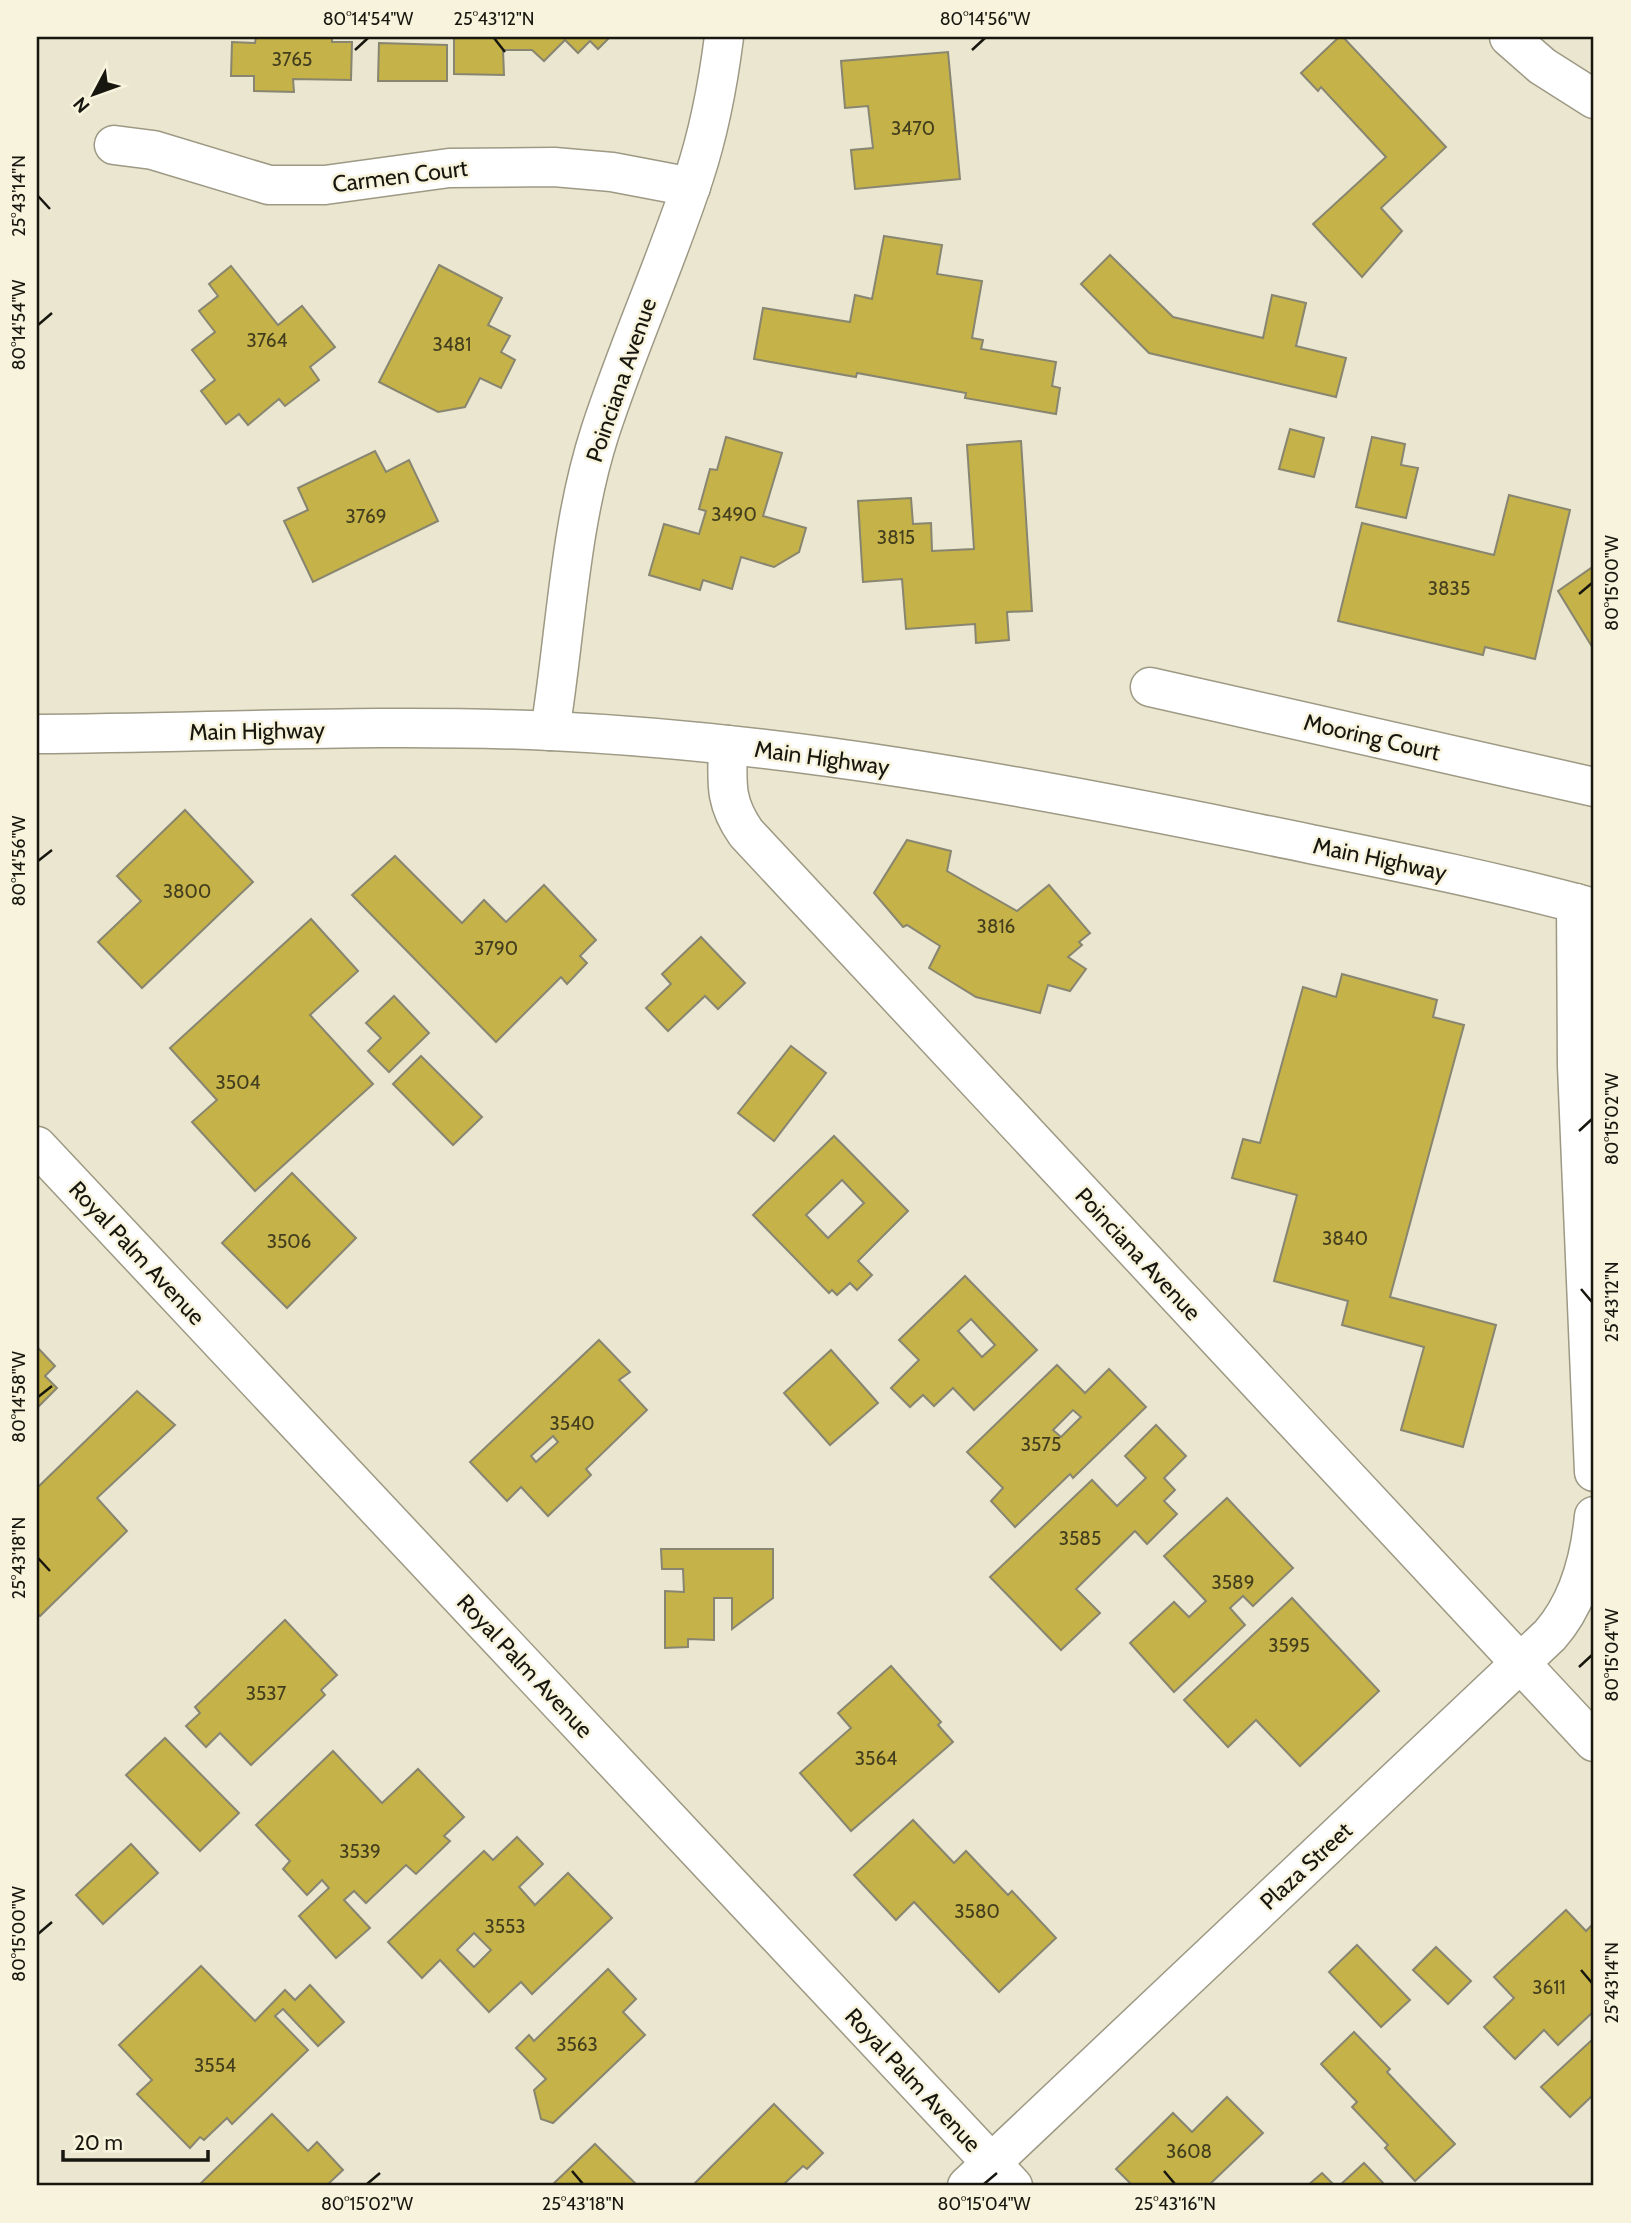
<svg xmlns="http://www.w3.org/2000/svg" width="1631" height="2223" font-family="Cabin,sans-serif">
<style>
.building{fill:#c5b248;stroke:#888570;stroke-width:2;fill-rule:evenodd}
.lines{fill:none;stroke-linecap:round;stroke-linejoin:round}
.minor-casing{stroke:#9d9984;stroke-width:41}
.secondary-casing{stroke:#9d9984;stroke-width:41}
.minor{stroke:#fff;stroke-width:38}
.secondary{stroke:#fff;stroke-width:38}
.ticks{fill:none;stroke:#18170f;stroke-width:2.5}
.labels{text-anchor:middle;dominant-baseline:central;stroke-width:5;stroke-linejoin:round;paint-order:stroke}
.number-label{font-size:19px;fill:#433e1d}
.street-label{font-size:23px;fill:#18170f;stroke:#f7f3dc}
.neatline{fill:none;stroke:#18170f;stroke-width:2.5}
.ticks-label{font-size:18px;text-anchor:middle;fill:#18170f}
</style>
<rect width="100%" height="100%" fill="#eae6cf"/>
<g class="building">
<path d="M256,37h76v5h20l-1,38 -58,-1 1,13 -40,-1v-15h-23l1,-34 23,1z"/>
<path d="M454,37h156l-12,12 -8,-8 -12,12 -13,-13 -21,21 -12,-11h-29l1,25 -50,-1z"/>
<path d="M1339,37h4l103,110 -65,61 21,23 -40,46 -49,-53 73,-67 -65,-70 -3,4 -17,-18z"/>
<path d="M379,43l68,2v36h-69z"/>
<path d="M948,52l12,127 -105,10 -4,-39 22,-2 -5,-42 -23,2 -4,-47z"/>
<path d="M884,236l58,9 -5,29 45,7 -10,57 11,2 -2,9 75,13 -4,24 8,2 -4,26 -91,-16 1,-5 -109,-20 -1,4 -102,-18 9,-51 87,14 5,-27 17,4z"/>
<path d="M1110,255l63,62 90,21 9,-43 34,8 -10,43 50,12 -10,39 -187,-44 -68,-69z"/>
<path d="M439,265l63,33 -14,27 22,11 -9,16 14,8 -14,28 -21,-10 -15,29 -27,5 -59,-30z"/>
<path d="M231,266l47,59 24,-19 33,41 -25,20 9,13 -34,26 -6,-7 -31,26 -9,-11 -13,10 -25,-33 14,-11 -23,-30 23,-18 -16,-21 19,-15 -9,-12z"/>
<path d="M1290,429l34,9 -10,39 -35,-8z"/>
<path d="M726,437l56,16 -19,63 43,12 -7,24 -25,15 -33,-10 -9,32 -29,-9 -3,10 -51,-15 15,-51 35,10 7,-23 -7,-2 11,-40 7,1z"/>
<path d="M1372,437l33,7 -4,21 17,3 -12,50 -50,-11z"/>
<path d="M1021,441l11,170 -25,1 2,28 -33,3 -1,-19 -69,5 -4,-50 -39,3 -5,-81 53,-3 2,26 18,-1 1,28 42,-2 -7,-104z"/>
<path d="M375,451l11,21 23,-12 29,61 -125,61 -29,-61 24,-11 -10,-22z"/>
<path d="M1509,495l61,15 -35,149 -50,-12 -2,8 -145,-34 24,-98 132,32z"/>
<path d="M1594,566v84l-36,-59z"/>
<path d="M185,810l68,72 -111,106 -44,-46 43,-41 -24,-25z"/>
<path d="M907,840l44,11 -4,20 70,40 32,-26 41,48 -11,9 3,3 -14,12 18,12 -16,22 -22,-6 -8,28 -64,-16 -47,-29 11,-22 -33,-21 -4,2 -29,-34z"/>
<path d="M395,856l67,67 22,-23 22,22 38,-37 52,55 -16,16 7,7 -20,21 -6,-7 -65,65 -144,-147z"/>
<path d="M311,919l47,52 -48,44 63,69 -118,107 -63,-69 25,-22 -47,-52z"/>
<path d="M701,937l44,46 -27,26 -13,-13 -37,35 -22,-23 25,-24 -9,-10z"/>
<path d="M1342,974l95,26 -4,17 31,8 -74,272 106,28 -33,122 -62,-17 23,-83 -82,-22 6,-24 -74,-20 23,-86 -65,-17 11,-39 17,4 43,-156 33,10z"/>
<path d="M394,996l35,37 -40,39 -21,-21 13,-13 -15,-15z"/>
<path d="M791,1046l35,27 -52,68 -36,-28z"/>
<path d="M421,1056l61,61 -29,28 -60,-61z"/>
<path d="M834,1136l74,75 -50,50 14,14 -15,15 -7,-7 -13,12 -5,-5 -3,3 -76,-78zM842,1180l22,23 -36,35 -22,-23z"/>
<path d="M292,1173l64,65 -69,70 -65,-65z"/>
<path d="M965,1276l72,74 -63,60 -21,-22 -19,18 -11,-11 -13,12 -19,-19 28,-28 -20,-20zM971,1319l24,26 -13,12 -24,-26z"/>
<path d="M599,1340l31,32 -11,8 28,30 -61,59 5,6 -43,41 -27,-29 -14,14 -37,-39zM553,1436l5,6 -22,20 -5,-6z"/>
<path d="M37,1347l18,19 -10,10 12,12 -20,20z"/>
<path d="M831,1350l47,53 -48,42 -46,-52z"/>
<path d="M1057,1365l28,28 24,-24 37,38 -73,71 -3,-4 -55,53 -24,-26 12,-13 -36,-36zM1073,1410l8,7 -20,20 -8,-7z"/>
<path d="M137,1391l38,34 -78,73 30,33 -87,85 -3,-3v-125z"/>
<path d="M1156,1425l30,31 -22,22 11,12 -11,11 13,13 -30,30 -12,-13 -59,58 24,24 -39,37 -71,-73 102,-97 25,26 29,-28 -21,-22z"/>
<path d="M1227,1498l66,70 -40,38 -10,-10 -13,12 15,17 -71,67 -44,-49 44,-41 15,15 17,-16 -42,-45z"/>
<path d="M661,1549h112v49l-41,31v-31h-18v42l-26,-1v8l-23,1v-57l19,1 -1,-23h-21z"/>
<path d="M1292,1598l87,93 -79,75 -44,-46 -28,27 -44,-47z"/>
<path d="M285,1620l52,55 -16,15 4,5 -74,70 -31,-32 -14,14 -20,-21 14,-13 -5,-6z"/>
<path d="M891,1666l50,56 -3,3 15,17 -102,89 -51,-58 51,-45 -13,-15z"/>
<path d="M165,1738l74,75 -39,38 -74,-76z"/>
<path d="M333,1751l49,52 36,-34 46,48 -20,19 6,5 -34,33 -10,-9 -40,38 -12,-12 -10,9 26,28 -34,30 -37,-42 30,-28 -7,-8 -15,15 -24,-26 7,-8 -34,-36z"/>
<path d="M913,1820l41,43 12,-12 42,44 4,-4 44,47 -57,54 -85,-90 -18,18 -42,-45z"/>
<path d="M517,1837l26,27 -24,23 16,18 33,-32 44,45 -80,76 -11,-12 -32,30 -49,-52 -18,18 -34,-36 96,-91 9,9zM474,1933l17,17 -17,17 -17,-17z"/>
<path d="M131,1844l27,29 -55,51 -27,-29z"/>
<path d="M1566,1910l20,21 8,-8v88l-36,34 -14,-15 -29,29 -31,-32 30,-29 -20,-21z"/>
<path d="M1357,1945l53,55 -29,27 -52,-55z"/>
<path d="M1436,1947l35,34 -23,23 -35,-34z"/>
<path d="M201,1966l54,55 30,-31 10,10 15,-15 34,37 -26,24 -35,-37 -8,7 33,34 -76,74 -5,-6 -23,22 -4,-3 -10,11 -53,-54 15,-14 -33,-35z"/>
<path d="M608,1969l28,30 -13,13 22,23 -92,88 -12,-4 -7,-29 12,-11 -30,-31 13,-13 5,6z"/>
<path d="M1354,2032l36,37 -3,3 68,72 -40,37 -30,-33 3,-3 -36,-38 5,-5 -36,-38z"/>
<path d="M1594,2038v56l-24,23 -29,-30z"/>
<path d="M1227,2097l36,36 -55,53h-75l-17,-17 57,-56 19,19z"/>
<path d="M774,2104l49,49 -16,16 -4,-3 -21,20h-90z"/>
<path d="M272,2114l36,37 9,-9 26,28 -17,16h-128z"/>
<path d="M595,2144l43,42h-87z"/>
<path d="M1364,2163l22,23h-47z"/>
<path d="M1322,2173l13,13h-28z"/>
</g>
<g class="lines">
<g class="minor-casing">
<g id="minor">
<path d="M1509,37l33,29 52,33"/>
<path d="M114,145l39,5 116,35h56l124,-17 105,-1 58,5 79,15"/>
<path d="M1150,687l444,100"/>
<path d="M550,731c16,-99 19,-203 50,-299 28,-86 66,-169 94,-255 15,-45 24,-93 30,-140"/>
<path d="M728,745c-1,37 -4,57 18,88l848,909"/>
<path d="M1576,903l1,163 17,406"/>
<path d="M37,1146l976,1040"/>
<path d="M967,2186l583,-551c29,-33 40,-77 44,-119"/>
</g>
</g>
<g class="secondary-casing">
<path id="secondary" d="M37,734c171,-1 343,-11 514,-3 234,11 466,53 696,100 116,24 233,46 347,77"/>
</g>
<use href="#minor" class="minor"/>
<use href="#secondary" class="secondary"/>
</g>
<path class="ticks" d="M494,38l11,14M355,50l13,-12M972,50l13,-12M38,196l12,13M38,325l14,-12M1579,594l13,-11M38,861l14,-11M1579,1131l13,-12M1581,1289l11,13M38,1397l14,-11M38,1558l12,13M1579,1667l13,-12M38,1934l14,-12M1581,1970l11,13M572,2171l11,13M1164,2171l11,13M367,2184l13,-11M984,2184l13,-11"/>
<g class="labels">
<g class="number-label">
<text x="292" y="59">3765</text>
<text x="913" y="128">3470</text>
<text x="267" y="340">3764</text>
<text x="452" y="344">3481</text>
<text x="734" y="514">3490</text>
<text x="366" y="516">3769</text>
<text x="896" y="537">3815</text>
<text x="1449" y="588">3835</text>
<text x="187" y="891">3800</text>
<text x="996" y="926">3816</text>
<text x="496" y="948">3790</text>
<text x="238" y="1082">3504</text>
<text x="1345" y="1238">3840</text>
<text x="289" y="1241">3506</text>
<text x="572" y="1423">3540</text>
<text x="1041" y="1444">3575</text>
<text x="1080" y="1538">3585</text>
<text x="1233" y="1582">3589</text>
<text x="1289" y="1645">3595</text>
<text x="266" y="1693">3537</text>
<text x="876" y="1758">3564</text>
<text x="360" y="1851">3539</text>
<text x="977" y="1911">3580</text>
<text x="505" y="1926">3553</text>
<text x="1549" y="1987">3611</text>
<text x="577" y="2044">3563</text>
<text x="215" y="2065">3554</text>
<text x="1189" y="2151">3608</text>
</g>
<g class="street-label">
<text transform="translate(400 176) rotate(-7)">Carmen Court</text>
<text transform="translate(621 380) rotate(-71)">Poinciana Avenue</text>
<text transform="translate(257 731) rotate(-1)">Main Highway</text>
<text transform="translate(1372 737) rotate(13)">Mooring Court</text>
<text transform="translate(822 758) rotate(8)">Main Highway</text>
<text transform="translate(1380 859) rotate(12)">Main Highway</text>
<text transform="translate(137 1253) rotate(47)">Royal Palm Avenue</text>
<text transform="translate(1138 1254) rotate(47)">Poinciana Avenue</text>
<text transform="translate(525 1666) rotate(47)">Royal Palm Avenue</text>
<text transform="translate(1306 1866) rotate(-43)">Plaza Street</text>
<text transform="translate(913 2080) rotate(47)">Royal Palm Avenue</text>
</g>
</g>
<rect width="1631" height="2223" fill="none" stroke="#f7f3dc" stroke-width="77"/>
<g transform="translate(94 94) rotate(229)" stroke="#f7f3dc" stroke-width="5" paint-order="stroke">
<path d="M0-5L12 26L0 18L-12 26Z" fill="#18170f"/>
<text y="-10" font-size="19" font-weight="bold" text-anchor="middle" fill="#18170f">N</text>
</g>
<path d="M63 2150v10h145v-10" fill="none" stroke="#18170f" stroke-width="3.5"/>
<text x="74" y="2150" font-size="21" fill="#18170f" stroke="#f7f3dc" stroke-width="5" paint-order="stroke">20 m</text>
<rect x="38" y="38" width="1554" height="2146" class="neatline"/>
<g class="ticks-label">
<text x="368" y="25">80°14'54"W</text>
<text x="494" y="25">25°43'12"N</text>
<text x="985" y="25">80°14'56"W</text>
<text transform="translate(19 196) rotate(-90)" y="6">25°43'14"N</text>
<text transform="translate(19 325) rotate(-90)" y="6">80°14'54"W</text>
<text transform="translate(1612 583) rotate(-90)" y="6">80°15'00"W</text>
<text transform="translate(19 861) rotate(-90)" y="6">80°14'56"W</text>
<text transform="translate(1612 1119) rotate(-90)" y="6">80°15'02"W</text>
<text transform="translate(1612 1302) rotate(-90)" y="6">25°43'12"N</text>
<text transform="translate(19 1397) rotate(-90)" y="6">80°14'58"W</text>
<text transform="translate(19 1558) rotate(-90)" y="6">25°43'18"N</text>
<text transform="translate(1612 1655) rotate(-90)" y="6">80°15'04"W</text>
<text transform="translate(19 1934) rotate(-90)" y="6">80°15'00"W</text>
<text transform="translate(1612 1983) rotate(-90)" y="6">25°43'14"N</text>
<text x="367" y="2210">80°15'02"W</text>
<text x="583" y="2210">25°43'18"N</text>
<text x="984" y="2210">80°15'04"W</text>
<text x="1175" y="2210">25°43'16"N</text>
</g>
</svg>
